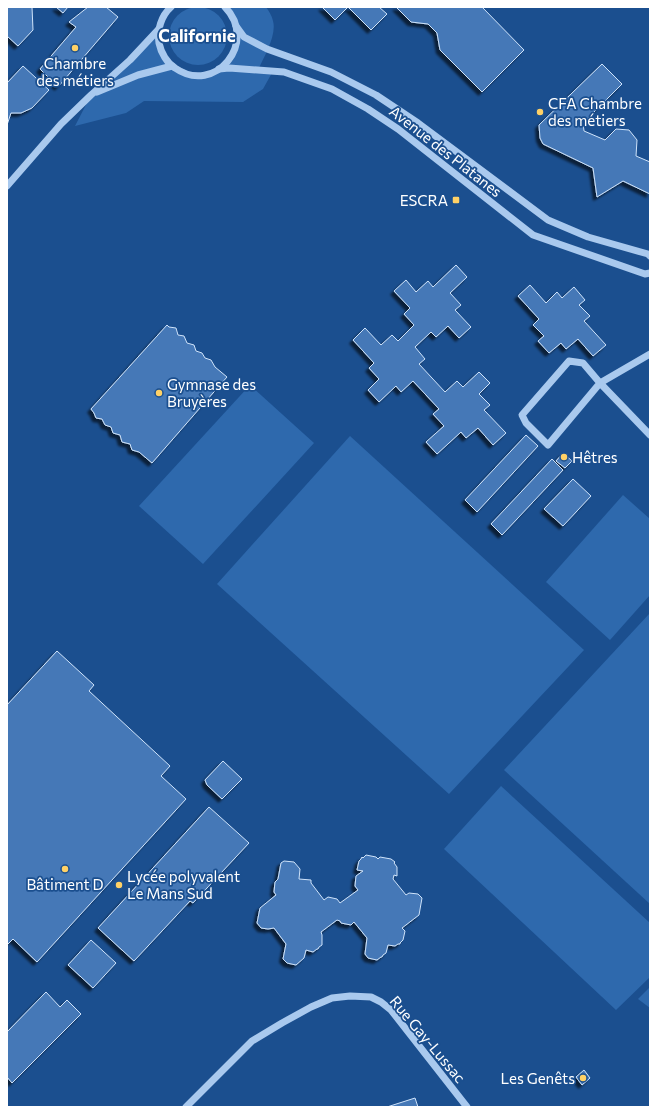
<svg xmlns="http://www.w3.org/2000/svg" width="657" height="1114" font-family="Commissioner,sans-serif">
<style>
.green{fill:#2e69ad}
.building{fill:#4478b7;stroke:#cfe3fa;filter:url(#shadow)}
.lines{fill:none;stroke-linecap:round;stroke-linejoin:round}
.minor{stroke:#a9c9ee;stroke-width:7}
.poi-dot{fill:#ffd166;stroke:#1b4f8f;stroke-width:1.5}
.labels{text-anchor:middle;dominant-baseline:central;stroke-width:3.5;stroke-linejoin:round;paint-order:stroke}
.poi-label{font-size:15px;fill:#fff;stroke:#1b4f8f;text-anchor:start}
.street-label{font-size:15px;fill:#fff;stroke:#1b4f8f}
.quarter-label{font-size:17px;font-weight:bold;fill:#fff;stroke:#1b4f8f}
</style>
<defs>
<filter id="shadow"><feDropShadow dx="-3.5" dy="3.5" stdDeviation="1" flood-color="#0009"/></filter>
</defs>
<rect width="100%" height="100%" fill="#1b4f8f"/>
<g class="green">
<path d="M225,7h41c3,4 6,9 7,14 4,14 -9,36 -15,49l15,1 -10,18 -20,13 -99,-1 -18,12 -51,13 16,-31 68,-66 -1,8 10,24 29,15 27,-10 13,-31z"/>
<circle cx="198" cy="36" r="29"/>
<path d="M250,385l64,58 -111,121 -64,-58z"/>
<path d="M350,436l234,214 -135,144 -232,-210z"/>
<path d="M623,495l27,24v76l-40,45 -64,-58z"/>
<path d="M650,613v291l-146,-134z"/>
<path d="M501,786l149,137v54l-34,33 -172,-161z"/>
<path d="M650,987v21l-12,-9z"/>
</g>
<g class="building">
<path d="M7,7h25l1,23 -15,16 -11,-10z"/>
<path d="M56,7h12l-5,6z"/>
<path d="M88,7h18l12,10 -60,70 -18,-18 36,-42 -7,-5z"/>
<path d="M322,7h26l-13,13z"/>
<path d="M348,7h31l8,7 -16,16z"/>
<path d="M396,7h86l42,43 -42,42 -42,-42 -3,-17 -9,-9 -17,-2z"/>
<path d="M602,64l20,20 -39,39 1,8 21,9 11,-11 13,1 8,10 -1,16 14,6v32l-27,-13 -26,16 -4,-29 -50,-24 -3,-6 -1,-13z"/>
<path d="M23,66l26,24 -17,18 -11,5h-10l-4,12v-42z"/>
<path d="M456,265l11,12 -17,16 11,12 -6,5 16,17 -12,11 -11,-12 -12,11 -5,-5 -16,15 10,12 -6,5 26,28 12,-11 6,6 16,-15 11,11 -11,11 11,11 -6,5 22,23 -13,12 -15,-17 -12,10 -5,-6 -24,22 -11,-12 18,-16 -11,-12 6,-5 -26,-28 -12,11 -5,-6 -17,16 -11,-12 11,-11 -10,-11 5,-5 -21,-23 12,-12 16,17 11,-10 6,6 16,-16 -10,-11 6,-6 -16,-17 12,-11 10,12 12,-11 5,6z"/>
<path d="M530,285l16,18 11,-11 5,6 12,-11 11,13 -6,5 11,11 -6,5 22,24 -13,11 -15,-17 -12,10 -5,-6 -12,10 -11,-12 6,-5 -11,-11 6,-6 -21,-23z"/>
<path d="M167,325l2,2 7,1 2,7 6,1 3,7 7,2 2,6 6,2 3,5 6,2 4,7 12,10 -75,86 -13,-11 -7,-2 -2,-6 -8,-2 -2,-7 -7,-2 -2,-6 -6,-2 -3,-6 -6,-1 -2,-5 -3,-4z"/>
<path d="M526,435l12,11 -61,66 -12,-12z"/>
<path d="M563,453l9,8 -7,7 -9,-7z"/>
<path d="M552,459l11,11 -61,65 -11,-11z"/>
<path d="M573,479l18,17 -28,30 -19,-17z"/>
<path d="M57,651l37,34 -5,6 81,75 -9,10 25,23 -149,163 -24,-23 -6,6v-240z"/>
<path d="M223,761l19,18 -20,20 -15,-14 -2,-5z"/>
<path d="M209,807l40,36 -56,60 -3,-2 -56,60 -36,-33z"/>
<path d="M366,855l10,2 2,2 2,-2 11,2 4,3 -1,1 3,4v9l-3,-1 -1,4 13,16 3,-2 9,1 4,4 -3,17 -17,13 3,3 -2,9 -3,3v1h-2l-3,2 -7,-1 -2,8 -3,2 -1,2h-1l-4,3 -9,-2 -3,-4 2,-16 -13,-16 -3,3 -10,-2 -1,-2 -3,-1 -16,12 1,3v10l-3,2 -1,2h-1l-4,3 -7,-2 -2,8 -8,7 -9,-2 -4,-4 3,-15 -12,-16 -6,1 -7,-1 -4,-5 3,-15 16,-13 -2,-3 1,-10 3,-3 3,-16 3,-2 10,1 6,7 -1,10 12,1v3l13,17 4,-3 9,2 3,4 18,-13 -3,-4 1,-10 7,-5 -6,-1 2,-9 2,-2 1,-2 1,1z"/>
<path d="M91,940l25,23 -23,25 -25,-23z"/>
<path d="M46,992l14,15 7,-7 14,14 -69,69 -5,-6v-45z"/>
<path d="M584,1070l6,8 -8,7 -6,-8z"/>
<path d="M415,1098l3,9h-31z"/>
</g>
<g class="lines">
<g class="minor">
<path d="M171,7c-10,9 -14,23 -12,36 2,10 8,20 16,25 40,28 84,-26 50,-61"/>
<path d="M236,26l8,11 23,12 64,23 45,23 42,28 130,97 40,17 60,17 2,2"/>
<path d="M219,69l10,-1 55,4 48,17 36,20 30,20 135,106 112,39 5,-1"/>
<path d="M97,92l41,-17 34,-9"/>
<path d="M7,186l54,-62 30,-29 39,-35 29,-31"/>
<path d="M650,354l-50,29 50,52"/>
<path d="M569,361l14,2 17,20 -52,62 -22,-22 -4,-8z"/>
<path d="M186,1107l66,-66 30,-18 29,-16 21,-9 18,-2 21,1 10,5 10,8 76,97"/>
</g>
</g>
<g class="poi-dot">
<circle cx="75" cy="48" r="4"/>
<circle cx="540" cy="112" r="4"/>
<rect x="452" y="196" width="8" height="8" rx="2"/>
<circle cx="159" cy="393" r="4"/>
<circle cx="564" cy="457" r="4"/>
<circle cx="65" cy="869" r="4"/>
<circle cx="119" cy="885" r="4"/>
<circle cx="583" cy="1078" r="4"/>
</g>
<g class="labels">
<g class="poi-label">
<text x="75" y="63" text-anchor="middle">Chambre<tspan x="75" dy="17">des métiers</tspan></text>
<text x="548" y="103">CFA Chambre<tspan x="548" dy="17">des métiers</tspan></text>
<text x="448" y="200" text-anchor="end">ESCRA</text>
<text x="167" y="384">Gymnase des<tspan x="167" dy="17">Bruyères</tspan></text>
<text x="572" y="457">Hêtres</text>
<text x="127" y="876">Lycée polyvalent<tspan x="127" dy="17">Le Mans Sud</tspan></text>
<text x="65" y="884" text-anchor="middle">Bâtiment D</text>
<text x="575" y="1078" text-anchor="end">Les Genêts</text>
</g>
<g class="street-label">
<text transform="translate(446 151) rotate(38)">Avenue des Platanes</text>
<text transform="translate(428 1039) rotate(50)">Rue Gay-Lussac</text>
</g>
<g class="quarter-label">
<text x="197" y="35">Californie</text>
</g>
</g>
<rect width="657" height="1114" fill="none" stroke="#ffffff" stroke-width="16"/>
</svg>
